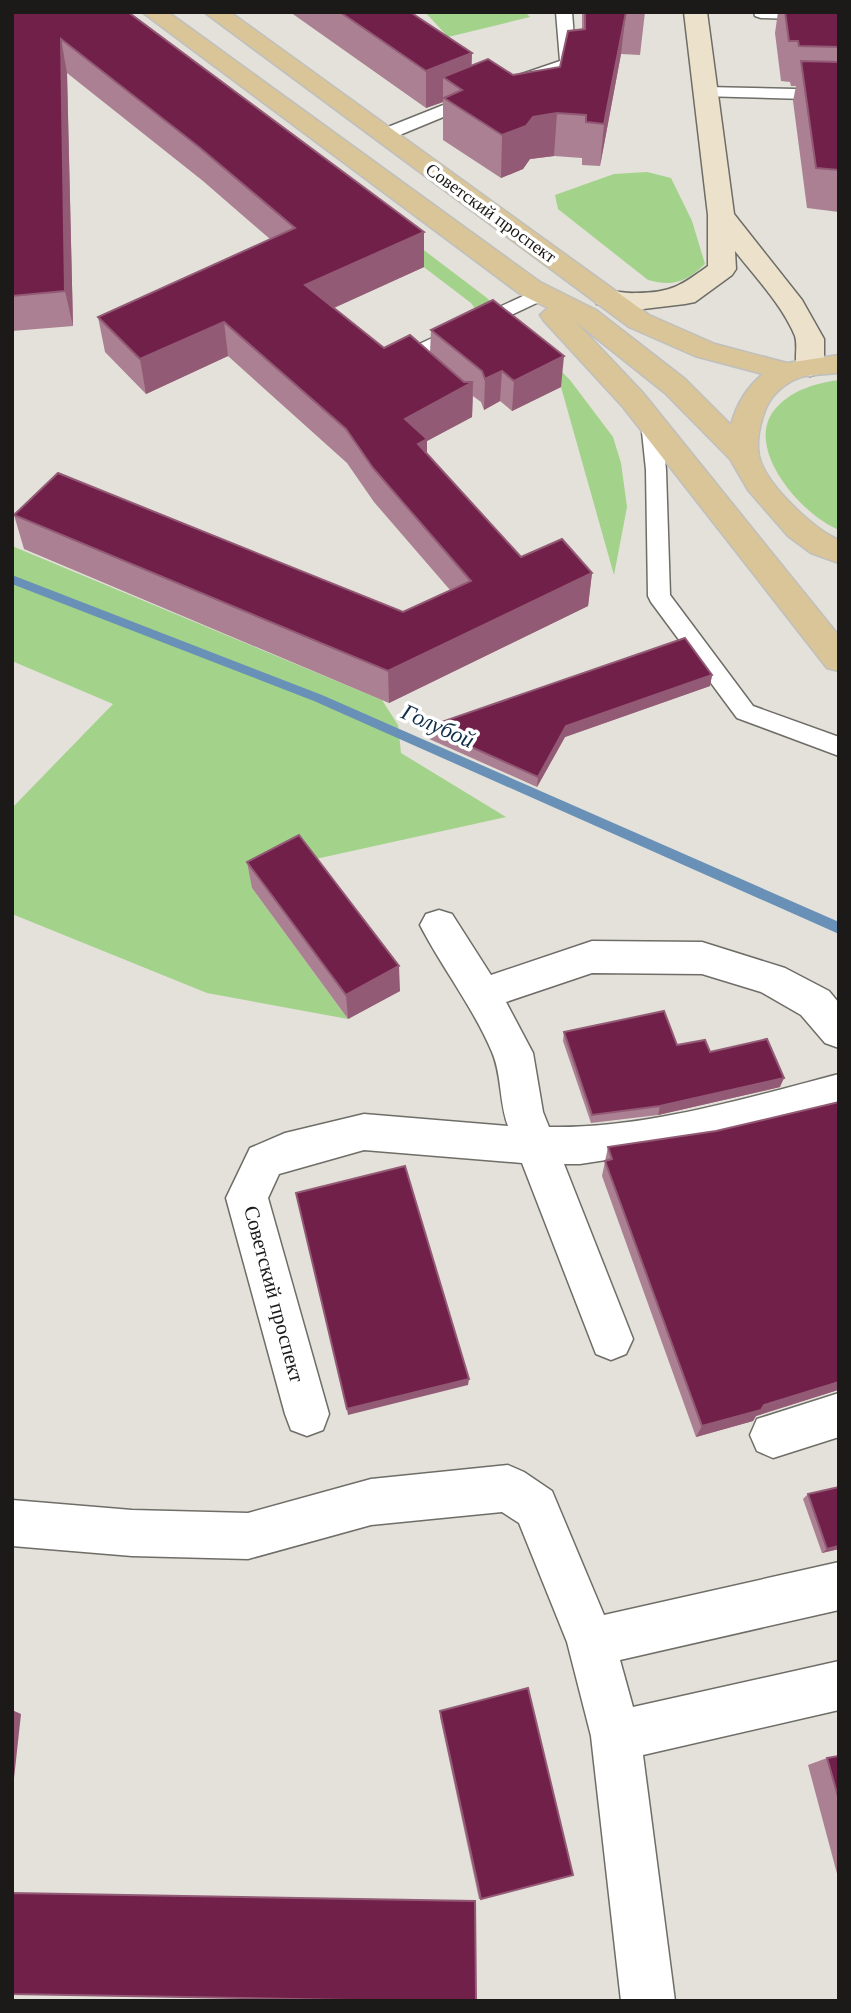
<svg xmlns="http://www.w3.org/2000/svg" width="851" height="2013" font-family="'Times New Roman',serif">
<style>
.green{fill:#a3d28b}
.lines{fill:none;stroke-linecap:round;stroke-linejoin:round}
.stream{fill:#6990b6;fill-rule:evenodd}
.lane-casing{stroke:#6f6d67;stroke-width:3}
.street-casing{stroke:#6f6d67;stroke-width:3}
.secondary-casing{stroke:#6f6d67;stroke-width:3}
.primary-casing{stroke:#bfbfbe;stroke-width:3}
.lane{fill:#fff;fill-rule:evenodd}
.street{fill:#fff;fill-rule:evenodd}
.secondary{fill:#ece2cc;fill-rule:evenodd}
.primary{fill:#d9c598;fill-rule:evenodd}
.wall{fill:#aa8092}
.shaded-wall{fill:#935a75}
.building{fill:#71204a;stroke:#935a75;stroke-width:2}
.labels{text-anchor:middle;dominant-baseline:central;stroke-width:7;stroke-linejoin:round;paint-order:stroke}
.far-street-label{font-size:18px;fill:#1b1a18;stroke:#fff}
.street-label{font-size:21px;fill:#1b1a18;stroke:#fff}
.water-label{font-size:23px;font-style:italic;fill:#102e49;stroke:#fff}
</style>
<rect width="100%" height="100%" fill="#e3e1d9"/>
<g class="green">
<path d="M89,12h21l377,286 83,82 43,57 8,26 6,44 -13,68 -53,-188 -69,-56 -21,-28z"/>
<path d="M425,12h100l5,5 -82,20z"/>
<path d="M647,172l24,6 21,43 13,43c-19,18 -32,23 -57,16l-90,-71 -3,-14 59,-21z"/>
<path d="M839,380v150c-38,-15 -101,-87 -60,-125 16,-16 38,-22 60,-25z"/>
<path d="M12,546l370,154 16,25 3,28 105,64 -204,45 -50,26 96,131 -141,-26 -195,-79v-106l101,-104 -101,-43z"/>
</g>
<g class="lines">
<path class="stream" d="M12,575l310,120 517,227v12l-525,-233 -302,-117z"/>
<g class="lane-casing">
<g id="lane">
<path d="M556,12h16l4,52 -2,3 -43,14h-12l-2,-3 2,-3 41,-14z"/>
<path d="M754,12h85v8l-78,-2 -6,-2z"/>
<path d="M706,87l133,3v10l-139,-4 -2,-4z"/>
<path d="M476,92l6,1 2,4 -2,4 -92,38 -6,1 -8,-5 2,-4z"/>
<path d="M534,291l7,2 2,4 -2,4 -119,56 10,10 -3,4h-14l-16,-15 3,-4z"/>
<path d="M651,415l7,2 3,5 5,48 4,125 83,111 86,31v19l-102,-38 -86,-116 -3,-6 -2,-126 -5,-48 3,-5z"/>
</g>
</g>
<g class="street-casing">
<g id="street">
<path d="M439,910l13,4 39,61 101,-34 110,1 83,26 44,23 10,12v45l-14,-5 -24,-28 -40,-23 -59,-18 -110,-1 -86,29 27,51 10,59 6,15c95,2 198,-29 290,-53v36l-129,34 -130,20h-16l69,175 -7,15 -15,6 -15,-6 -74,-191 -158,-13 -85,24 -11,24 61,216 -6,16 -16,6 -16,-6 -6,-16 -59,-216 24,-50 35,-15 79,-19 144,12c-9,-24 -6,-51 -16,-74 -19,-45 -50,-84 -72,-127l6,-11z"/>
<path d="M839,1393v44l-66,21 -16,-7 -7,-16 7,-16z"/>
<path d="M508,1465l16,7 28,19 52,124 235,-53v48l-219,50 13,47 206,-46v49l-196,45 32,246h-54l-30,-265 -24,-94 -48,-119 -17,-11 -131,13 -123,34 -116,-3 -120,-10v-46l120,10 116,3 123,-34z"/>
</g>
</g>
<g class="secondary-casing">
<path id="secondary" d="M684,12h23l27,202 68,86 22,39v28l-4,6 -10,3 -10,-3c-8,-11 -1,-24 -5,-37 -13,-31 -39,-58 -60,-85l1,18 -4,6 -37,27 -10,2 -50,6 -38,-6 -4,-6 4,-6c14,-3 26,2 39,1 35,0 46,-8 72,-27v-51z"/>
</g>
<g class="primary-casing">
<path id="primary" d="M142,12h26l372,270 56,28 89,69 46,46c5,-19 16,-38 32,-51l-68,-18 -66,-29 -425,-315h26l419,303 66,29 72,19 52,-8v18c-12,1 -26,1 -38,4 -15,5 -29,17 -35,31 -6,15 -10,32 -7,48 6,28 54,73 80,84v23l-28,-10 -23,-17 -40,-46 -18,-31 -65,-66 -89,-71 67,71 196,243v35l-12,-3 -204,-261 -79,-86 -4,-6 8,-7 -28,-14z"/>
</g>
<use href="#lane" class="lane"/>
<use href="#street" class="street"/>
<use href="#secondary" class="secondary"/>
<use href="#primary" class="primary"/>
</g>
<g class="wall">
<path d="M12,12h116l296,255 -90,41 50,40 46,5 1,-23 130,57 -49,24 -12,-10 -16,9 -3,-8 -8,-6 -1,21 -45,24v13l94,103 71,16 -4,33 -199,97 -365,-154 -10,-34 389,97 47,-22 -76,-88 -27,-39 -119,-107 -82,38 -41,-42 -7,-35 172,-78 -67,-58 -136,-108 6,253 -61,5z"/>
<path d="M290,12h120l62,54 41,9 47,-8 22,-37v-18h63l-5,43 -19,-1 -21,112 -18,-1v-7l-28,-2 -24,3 -7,10 -22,9 -58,-38v-38l-17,6z"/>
<path d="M778,12h61v200l-32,-4 -14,-107 3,-15h-5l-1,-4 -9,-1 -6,-48z"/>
<path d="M712,675l-2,11 -145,51 -28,50 -110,-49v-11z"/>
<path d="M247,862l153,129 -52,28 -96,-131z"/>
<path d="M564,1032l113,13 33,7 70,35 -122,28 -67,8 -28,-82z"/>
<path d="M839,1102v289l-1,-1 -82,26 -3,5 -57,16 -94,-261 6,-29 108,-16z"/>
<path d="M839,1487v62l-17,4 -19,-54 5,-5z"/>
<path d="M440,1711l41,188h-2l-39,-182z"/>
<path d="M839,1756v125l-31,-116 19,-7z"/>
</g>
<g class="shaded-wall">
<path d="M626,12l-5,42 -21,112 4,-42z"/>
<path d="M61,39l6,34 6,253 -8,-35z"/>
<path d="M472,53l-1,37h-9l-19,-13v25l-17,6v-37z"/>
<path d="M557,113l-3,43 -24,3 -7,10 -22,9 1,-43 31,-18z"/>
<path d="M424,232v35l-117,53 -2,-35z"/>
<path d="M224,322l4,34 -82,38 -6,-35z"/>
<path d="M564,356l-3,31 -49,24 2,-30z"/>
<path d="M502,371l-2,30 -16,9 1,-31z"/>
<path d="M473,382l-1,35 -45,24v32l-22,-54z"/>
<path d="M592,573l-4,33 -199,97 -1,-32z"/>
<path d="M712,675l-2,11 -145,51 -28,50 1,-10 28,-51z"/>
<path d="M399,966l1,25 -52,28 -2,-24z"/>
<path d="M784,1078l-4,9 -122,28 2,-9z"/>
<path d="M469,1379l-1,6 -120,30 -1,-6z"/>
<path d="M839,1382l-1,8 -82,26 -3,5 -57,16 6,-11z"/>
<path d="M839,1546v3l-17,4 5,-4z"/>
<path d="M12,1710l9,4 -9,83z"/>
</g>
<g class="building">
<path d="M12,12h116l296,220 -119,53 79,63 26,-13 54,47h9l-68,37 22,20 -9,5 103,113 41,-18 30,34 -204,98 -374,-156 44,-42 345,139 68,-31 -98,-113 -27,-39 -122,-107 -84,37 -42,-42 197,-89 -96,-81 -138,-108 4,252 -53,5z"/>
<path d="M340,12h70l62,41 -46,18z"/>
<path d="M585,12h60h-19l-22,112 -18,-2v-7l-29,-2 -24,4 -7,9 -24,9 -58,-37 18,-8 -19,-13 45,-18 25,16 47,-8 8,-36 17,-2z"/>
<path d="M785,12h54v35l-40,-1 -1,-5h-9z"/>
<path d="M801,61l38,1v108l-23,-2z"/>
<path d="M493,300l71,56 -50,25 -12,-10 -17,8 -3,-8 -51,-41z"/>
<path d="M685,638l27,37 -146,51 -28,51 -111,-50z"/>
<path d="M299,835l100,131 -53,29 -99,-133z"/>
<path d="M664,1011l13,34 28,-5 5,12 57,-13 17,39 -124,28 -68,9 -28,-83z"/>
<path d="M839,1102v280l-75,23 -3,5 -59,16 -97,-265 7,-2 -4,-12 108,-16z"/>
<path d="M405,1166l64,213 -122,30 -51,-216z"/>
<path d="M839,1487v59l-12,3 -19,-55z"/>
<path d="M528,1688l45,187 -92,24 -41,-188z"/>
<path d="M839,1756v44l-12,-42z"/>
<path d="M12,1893l463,8 1,100h-73l-391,-7z"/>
</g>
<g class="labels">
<g class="far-street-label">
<text transform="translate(491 213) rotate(36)">Советский проспект</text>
</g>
<g class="street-label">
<text transform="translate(274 1294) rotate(75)">Советский проспект</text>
</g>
<g class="water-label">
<text transform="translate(438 726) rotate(24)">Голубой</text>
</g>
</g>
<rect width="851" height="2013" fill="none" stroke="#1b1a18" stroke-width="28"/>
</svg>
